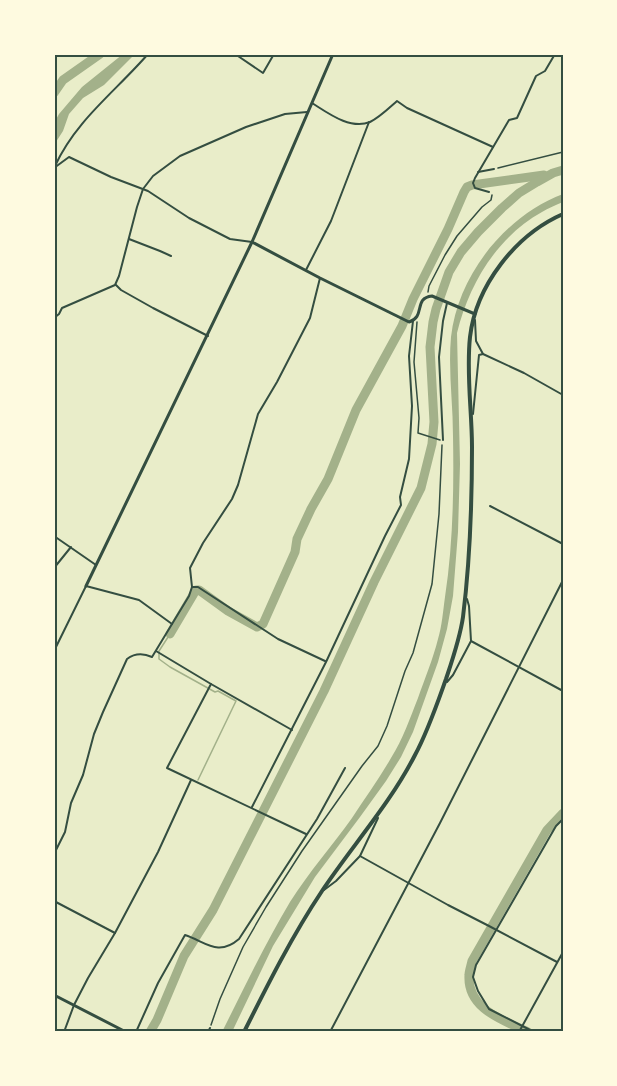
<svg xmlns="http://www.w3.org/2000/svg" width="617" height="1086" font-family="'Roboto Serif',serif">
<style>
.water{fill:#a3b18a}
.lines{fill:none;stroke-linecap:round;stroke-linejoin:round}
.stream{stroke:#a3b18a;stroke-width:1.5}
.river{stroke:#a3b18a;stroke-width:9}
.path{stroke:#344e41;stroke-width:1.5}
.minor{stroke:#344e41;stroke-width:2}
.tertiary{stroke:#344e41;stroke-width:3}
.secondary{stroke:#344e41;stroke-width:4}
.neatline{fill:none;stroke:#344e41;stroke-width:2}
</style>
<rect width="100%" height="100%" fill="#e9edc9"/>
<g class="water">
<path d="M123,54h12l-31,31 -21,13 -14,16 -6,17 -9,14v-22l5,-9 23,-27z"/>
<path d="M563,194v8c-7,3 -15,6 -21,10 -45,25 -73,72 -85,121l3,131 -2,68 -5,64 -6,33 -9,33 -25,70 -12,25 -15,24 -26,36 -45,60 -42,69 -41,86h-10c22,-44 43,-88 68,-130 19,-30 42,-56 62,-84 13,-20 27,-39 39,-60 12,-19 19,-40 27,-60 7,-20 15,-39 20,-59 4,-13 5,-28 7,-42 8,-52 9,-108 8,-161 0,-33 -5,-66 -2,-99 7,-62 54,-121 112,-143z"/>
</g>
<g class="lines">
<path class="stream" d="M170,634l-11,17v8l11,8 45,25 3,-1 18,10 -38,79"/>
<g class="river">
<path d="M54,93l9,-13 37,-26"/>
<path d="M170,634l26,-44h3l29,21 29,16 6,-3 32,-72 2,-13 14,-30 17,-30 28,-69 46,-84 11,-27 35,-70 16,-37 3,-5 5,-2 72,-10"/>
<path d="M150,1032l7,-12 27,-64 29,-46 111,-219 50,-109 47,-94 11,-44 2,-22 -4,-75 3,-25 3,-13 13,-37 12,-20 17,-20 24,-24 17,-15 18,-11 16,-9 10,-3"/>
<path d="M528,1032c-25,-12 -61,-23 -59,-57 0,-4 2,-9 3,-14l75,-131 16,-17"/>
</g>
<g class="path">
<path d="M498,168l65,-16"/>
<path d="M428,292l1,-6 16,-31 12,-19 25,-29 9,-7 1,-5"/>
<path d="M417,322l-3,40 5,56 -1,15 22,7"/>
<path d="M211,1025l9,-26 23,-52 23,-40 36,-56 60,-85 16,-20 9,-20 18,-55 8,-18 19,-69 7,-70 3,-69"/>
</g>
<g class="minor">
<path d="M235,54l28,19 11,-19"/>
<path d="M312,103c16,10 38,27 58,19 10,-5 19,-14 27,-21l10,7 86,39"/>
<path d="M55,166c21,-46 61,-75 93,-112"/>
<path d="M54,168l15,-11 42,20 37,14 41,27 41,21 22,3"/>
<path d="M478,172l16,-3"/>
<path d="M489,192l-14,-4 -2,-5 2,-5 34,-58 8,-2 19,-42 9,-5 10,-17"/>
<path d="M129,239l31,12 11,5"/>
<path d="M306,270l25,-49 38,-99"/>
<path d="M116,285l5,5 32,18 55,28"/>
<path d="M54,318l5,-4 3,-6 53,-23 4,-9 18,-69 6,-18 10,-13 27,-20 66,-29 39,-13 22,-2"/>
<path d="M475,320l1,21 7,13 41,19 39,22"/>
<path d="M473,414l6,-59 4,-1"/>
<path d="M443,440l-4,-83 4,-36 4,-18"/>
<path d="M490,506l73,38"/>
<path d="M54,536l42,29"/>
<path d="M54,568l17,-21"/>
<path d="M192,587h6l80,52 47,22"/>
<path d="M467,599l2,7 2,35 92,50"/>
<path d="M54,651l32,-65 53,14 33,24"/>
<path d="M156,651l55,33 -44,84 139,66"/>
<path d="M447,682l6,-7 18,-34"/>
<path d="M211,684l81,46"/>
<path d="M252,807l74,-145 59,-126 16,-31 -1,-8 9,-38 3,-53 -3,-50 4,-35"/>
<path d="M54,854l11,-22 6,-29 12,-28 11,-41 9,-22 24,-53c8,-6 16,-6 25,-2l37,-61 3,-9 -2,-19 13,-25 29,-44 6,-14 20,-71 19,-32 33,-64 10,-40"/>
<path d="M360,856l18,-38"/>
<path d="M324,890l12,-9 24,-25 88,49 41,21 68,36"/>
<path d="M54,901l61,32"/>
<path d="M64,1032l10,-27 14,-27 27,-45 43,-81 33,-72"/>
<path d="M136,1032l22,-49 27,-48c21,7 33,22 54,4l78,-120 28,-51"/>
<path d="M208,1032l2,-4"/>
<path d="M330,1032l110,-209 123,-243"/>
<path d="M519,1032l44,-80"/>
<path d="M534,1032l-45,-23 -11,-18 -5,-14 3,-12 80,-139 7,-7"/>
</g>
<g class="tertiary">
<path d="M252,242l68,36 89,44c17,-5 4,-24 23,-26l43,18"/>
<path d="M86,586l166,-344 81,-188"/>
<path d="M54,995l72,37"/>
</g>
<path class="secondary" d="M244,1032c24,-48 48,-96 78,-141 30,-45 68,-87 93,-136 13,-24 22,-51 31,-76 7,-21 14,-41 17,-62 7,-56 9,-113 9,-170 0,-36 -6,-73 -2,-110 6,-51 45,-102 93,-123"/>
</g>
<rect width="617" height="1086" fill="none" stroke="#fefae0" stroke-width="111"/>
<rect x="56" y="56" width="506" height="974" class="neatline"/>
</svg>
